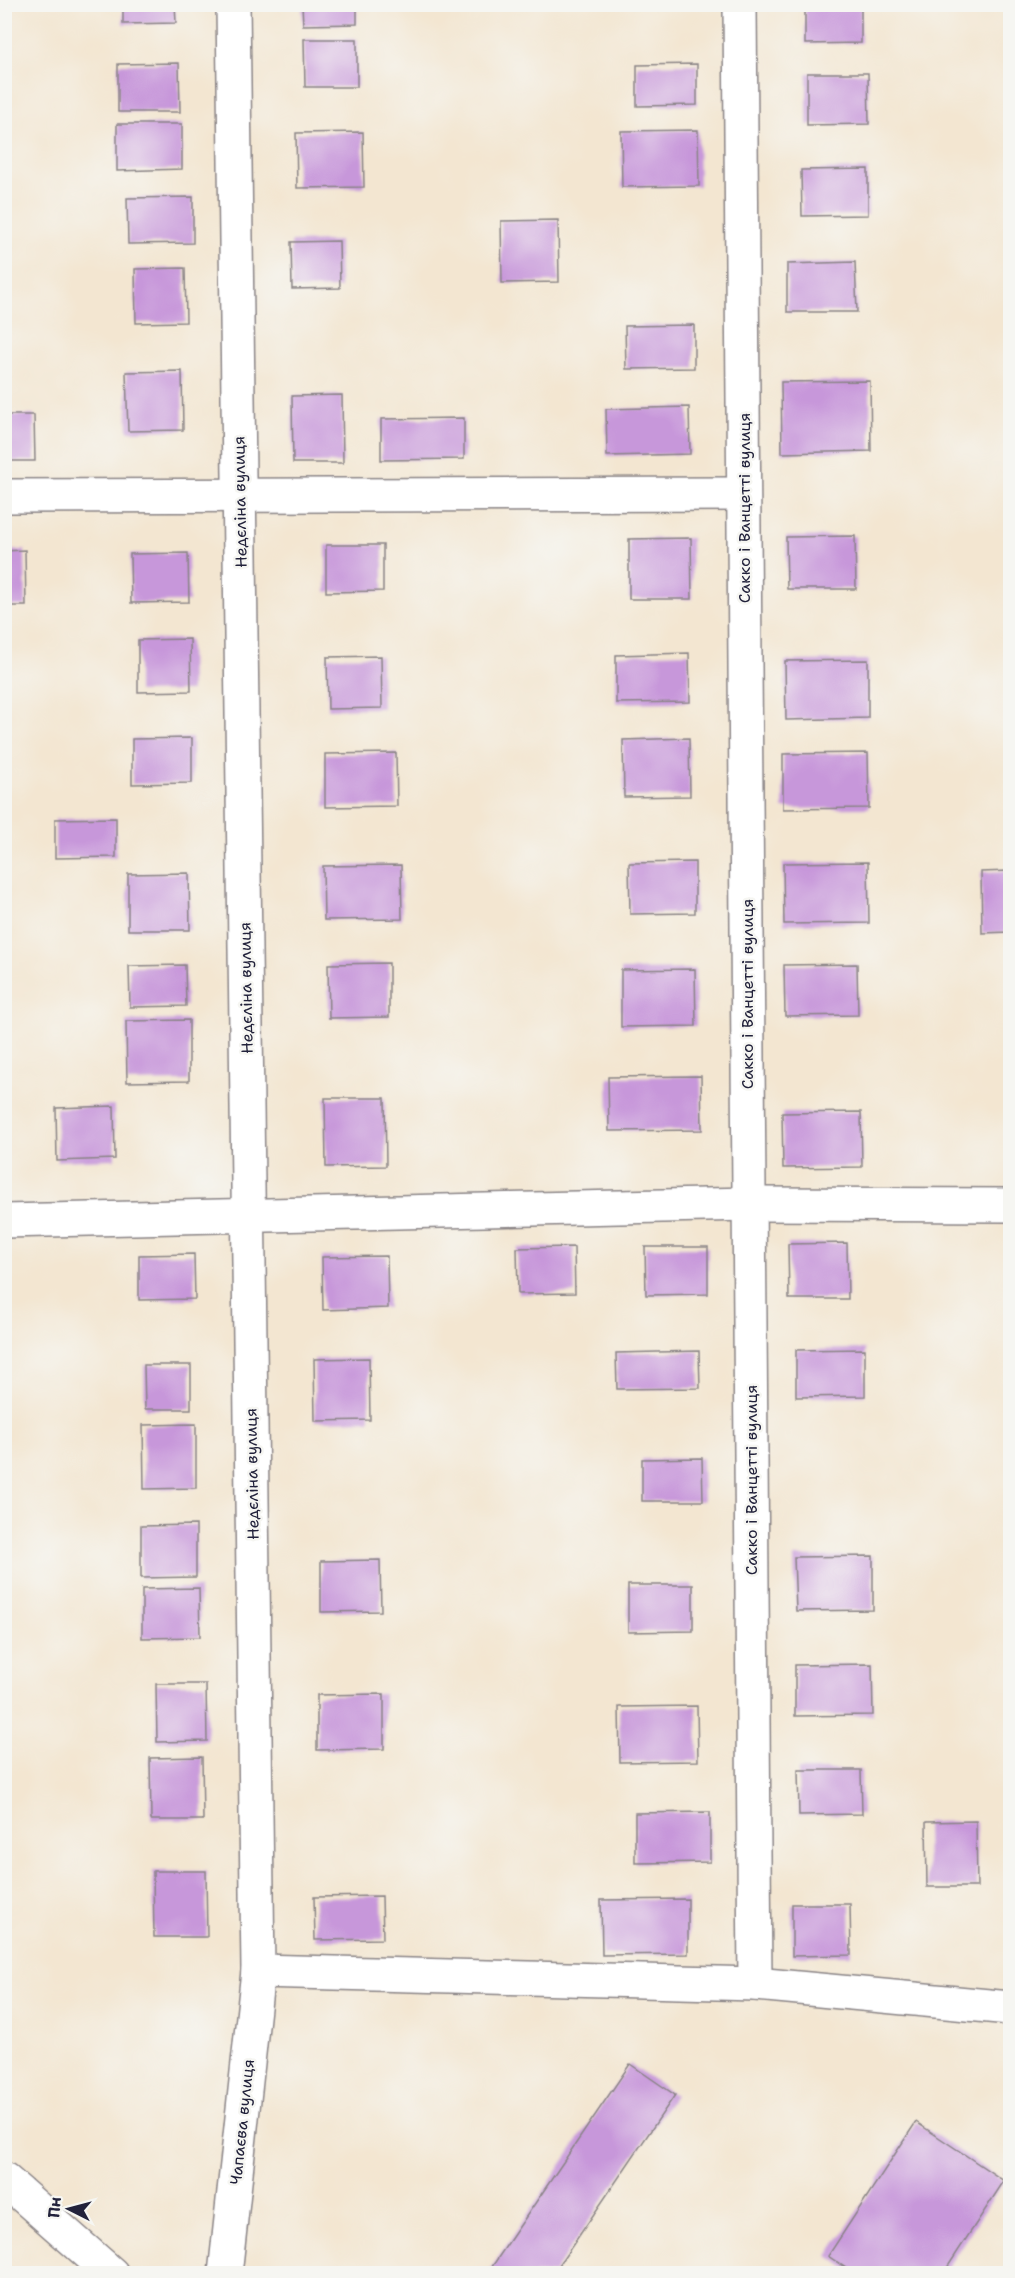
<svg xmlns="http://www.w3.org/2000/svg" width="1015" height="2278" font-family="'Shantell Sans',sans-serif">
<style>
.building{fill:#c797da}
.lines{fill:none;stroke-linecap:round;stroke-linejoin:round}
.minor-casing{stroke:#8a8486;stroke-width:36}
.minor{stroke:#fff;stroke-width:33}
.labels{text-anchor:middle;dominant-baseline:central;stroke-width:5;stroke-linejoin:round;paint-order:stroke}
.street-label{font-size:16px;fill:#22223b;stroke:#f6f6f2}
</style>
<rect width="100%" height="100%" fill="#f6f6f2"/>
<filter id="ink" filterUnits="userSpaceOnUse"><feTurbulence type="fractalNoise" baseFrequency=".0167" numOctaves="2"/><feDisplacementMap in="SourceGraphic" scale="12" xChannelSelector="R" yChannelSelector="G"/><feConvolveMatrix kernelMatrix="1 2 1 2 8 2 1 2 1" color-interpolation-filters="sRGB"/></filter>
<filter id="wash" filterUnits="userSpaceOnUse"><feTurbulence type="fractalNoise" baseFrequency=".008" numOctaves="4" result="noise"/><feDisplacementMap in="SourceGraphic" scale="24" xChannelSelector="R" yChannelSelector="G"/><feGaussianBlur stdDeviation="1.35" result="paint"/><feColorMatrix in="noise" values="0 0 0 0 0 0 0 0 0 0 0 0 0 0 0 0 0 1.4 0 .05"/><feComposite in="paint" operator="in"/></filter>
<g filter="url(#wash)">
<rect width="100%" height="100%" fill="#f3e6d1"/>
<g id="blocks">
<g class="building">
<path d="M123,4h52l1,19 -53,1z"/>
<path d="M302,4h55v20l-54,1z"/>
<path d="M805,4h56v39l-56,1z"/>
<path d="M304,39h53v48h-52z"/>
<path d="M179,63l1,49h-62v-48z"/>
<path d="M697,64v41l-60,1v-41z"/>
<path d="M807,73h61l1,51 -62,1z"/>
<path d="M117,124h65v45l-65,2z"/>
<path d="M698,130l1,56 -77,1 -1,-56z"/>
<path d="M363,132l1,55 -67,1 -1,-55z"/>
<path d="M868,169v46l-66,1 -1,-46z"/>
<path d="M193,197v46l-65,1 -1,-46z"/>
<path d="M558,220l1,62 -57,1 -1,-62z"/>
<path d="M339,241l1,47 -48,1 -1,-47z"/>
<path d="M855,262l2,50h-70v-48z"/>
<path d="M185,268l1,54 -50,1 -1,-54z"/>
<path d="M694,325v43l-68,1 -1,-43z"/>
<path d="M182,371l1,59 -55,1 -2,-59z"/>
<path d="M870,381l1,70 -89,2 -1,-71z"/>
<path d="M342,395l1,68h-50l-1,-67z"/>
<path d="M689,407l1,47 -83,2 -1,-47z"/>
<path d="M4,415h30l1,46h-31z"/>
<path d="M464,418v41l-83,1v-41z"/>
<path d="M855,536l1,53h-69l-1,-52z"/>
<path d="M691,538l1,61h-63v-60z"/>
<path d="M326,545h57v46l-57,1z"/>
<path d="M25,550l1,56h-22v-55z"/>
<path d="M188,553l1,49 -58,1 -1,-49z"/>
<path d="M190,639l1,52 -53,1v-52z"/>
<path d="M689,653l1,49 -74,1v-48z"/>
<path d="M381,656l1,52 -54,1 -1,-52z"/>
<path d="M868,660v58l-82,2 -1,-59z"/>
<path d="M192,738v45l-60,1v-45z"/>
<path d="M689,738l1,58 -66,1 -1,-57z"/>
<path d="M396,753l1,53 -72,1v-53z"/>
<path d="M868,753l1,55 -86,1v-55z"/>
<path d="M116,818v39l-61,1v-39z"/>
<path d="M695,862v51l-65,1 -1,-51z"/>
<path d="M868,862l1,61 -85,1 -1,-61z"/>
<path d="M401,865l1,54 -78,1 -1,-54z"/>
<path d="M1010,871v61l-28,1 -1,-61z"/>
<path d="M189,873l1,57h-62v-56z"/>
<path d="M389,963v54l-60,1 -1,-54z"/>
<path d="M857,964l1,51 -73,1 -1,-51z"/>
<path d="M185,965l1,41 -56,1 -1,-41z"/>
<path d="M695,969l1,57 -75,1v-57z"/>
<path d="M189,1020v61l-62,1 -1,-61z"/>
<path d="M701,1076l1,54 -93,1 -1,-54z"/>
<path d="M325,1098h60l1,68 -60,1z"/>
<path d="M114,1106l1,53 -58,2 -1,-53z"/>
<path d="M861,1112l1,55 -79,1 -1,-55z"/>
<path d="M847,1243l1,56h-59l-1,-55z"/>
<path d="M574,1247l1,46 -57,1 -1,-46z"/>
<path d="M645,1247h63v47l-62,1z"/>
<path d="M194,1254l1,45 -56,1v-45z"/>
<path d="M387,1256l1,52 -65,2 -1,-53z"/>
<path d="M865,1349v47l-69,1v-47z"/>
<path d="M699,1351l1,37 -83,1 -1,-36z"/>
<path d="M369,1358l1,62 -55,1 -1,-62z"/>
<path d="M144,1365h47v44h-46z"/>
<path d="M196,1424v64l-52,1 -1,-64z"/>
<path d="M702,1458l1,43h-61v-42z"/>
<path d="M196,1525v52l-55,1v-52z"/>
<path d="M873,1556v54l-77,1 -2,-54z"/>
<path d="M380,1560l1,51 -60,1v-51z"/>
<path d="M628,1585h65v46l-65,1z"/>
<path d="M199,1588l1,49 -58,1v-49z"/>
<path d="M872,1664l1,51 -78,1v-51z"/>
<path d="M156,1684h50l1,57 -50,1z"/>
<path d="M384,1694v55l-67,1v-55z"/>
<path d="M697,1706l1,55 -78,1 -1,-55z"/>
<path d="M202,1757l1,63h-52l-1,-62z"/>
<path d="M798,1770h63l1,44 -63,1z"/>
<path d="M710,1812v50l-75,1v-50z"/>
<path d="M976,1821l1,66h-50l-1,-65z"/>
<path d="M153,1871h53l1,66h-53z"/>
<path d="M382,1896l1,43 -68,1 -1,-43z"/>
<path d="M688,1899v55l-86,1 -1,-55z"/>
<path d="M792,1904h58l1,51 -59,1z"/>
<path d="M630,2064l45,31 -122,179h-66z"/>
<path d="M916,2122l88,59 -61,93h-88l-27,-18z"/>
<path d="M1010,2161v17l-7,-5z"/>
</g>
</g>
</g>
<g filter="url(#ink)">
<use href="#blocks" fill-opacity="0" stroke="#8a8486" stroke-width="1.5"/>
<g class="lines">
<g class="minor-casing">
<g id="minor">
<path d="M740,4l15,1980"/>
<path d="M4,496l739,-2"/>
<path d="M4,1221l745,-17 261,1"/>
<path d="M258,1971l497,13 255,24"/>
<path d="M4,2179l108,95"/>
<path d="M225,2274l33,-303 -25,-1967"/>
</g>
</g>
<use href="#minor" class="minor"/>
</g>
</g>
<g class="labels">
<g class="street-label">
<text transform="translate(240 502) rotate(-91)">Недєліна вулиця</text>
<text transform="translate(744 508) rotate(-90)">Сакко і Ванцетті вулиця</text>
<text transform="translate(246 988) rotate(-91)">Недєліна вулиця</text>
<text transform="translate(747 994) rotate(-90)">Сакко і Ванцетті вулиця</text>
<text transform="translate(252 1474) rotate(-91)">Недєліна вулиця</text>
<text transform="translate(751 1480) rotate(-90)">Сакко і Ванцетті вулиця</text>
<text transform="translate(242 2122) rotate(-84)">Чапаєва вулиця</text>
</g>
</g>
<rect width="1015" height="2278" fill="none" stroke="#f6f6f2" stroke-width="24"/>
<g transform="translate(69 2209) rotate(276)" stroke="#f6f6f2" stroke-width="4.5" paint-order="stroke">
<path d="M0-4.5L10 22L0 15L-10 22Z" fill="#22223b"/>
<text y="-9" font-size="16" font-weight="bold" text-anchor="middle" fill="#22223b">Пн</text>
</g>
</svg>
